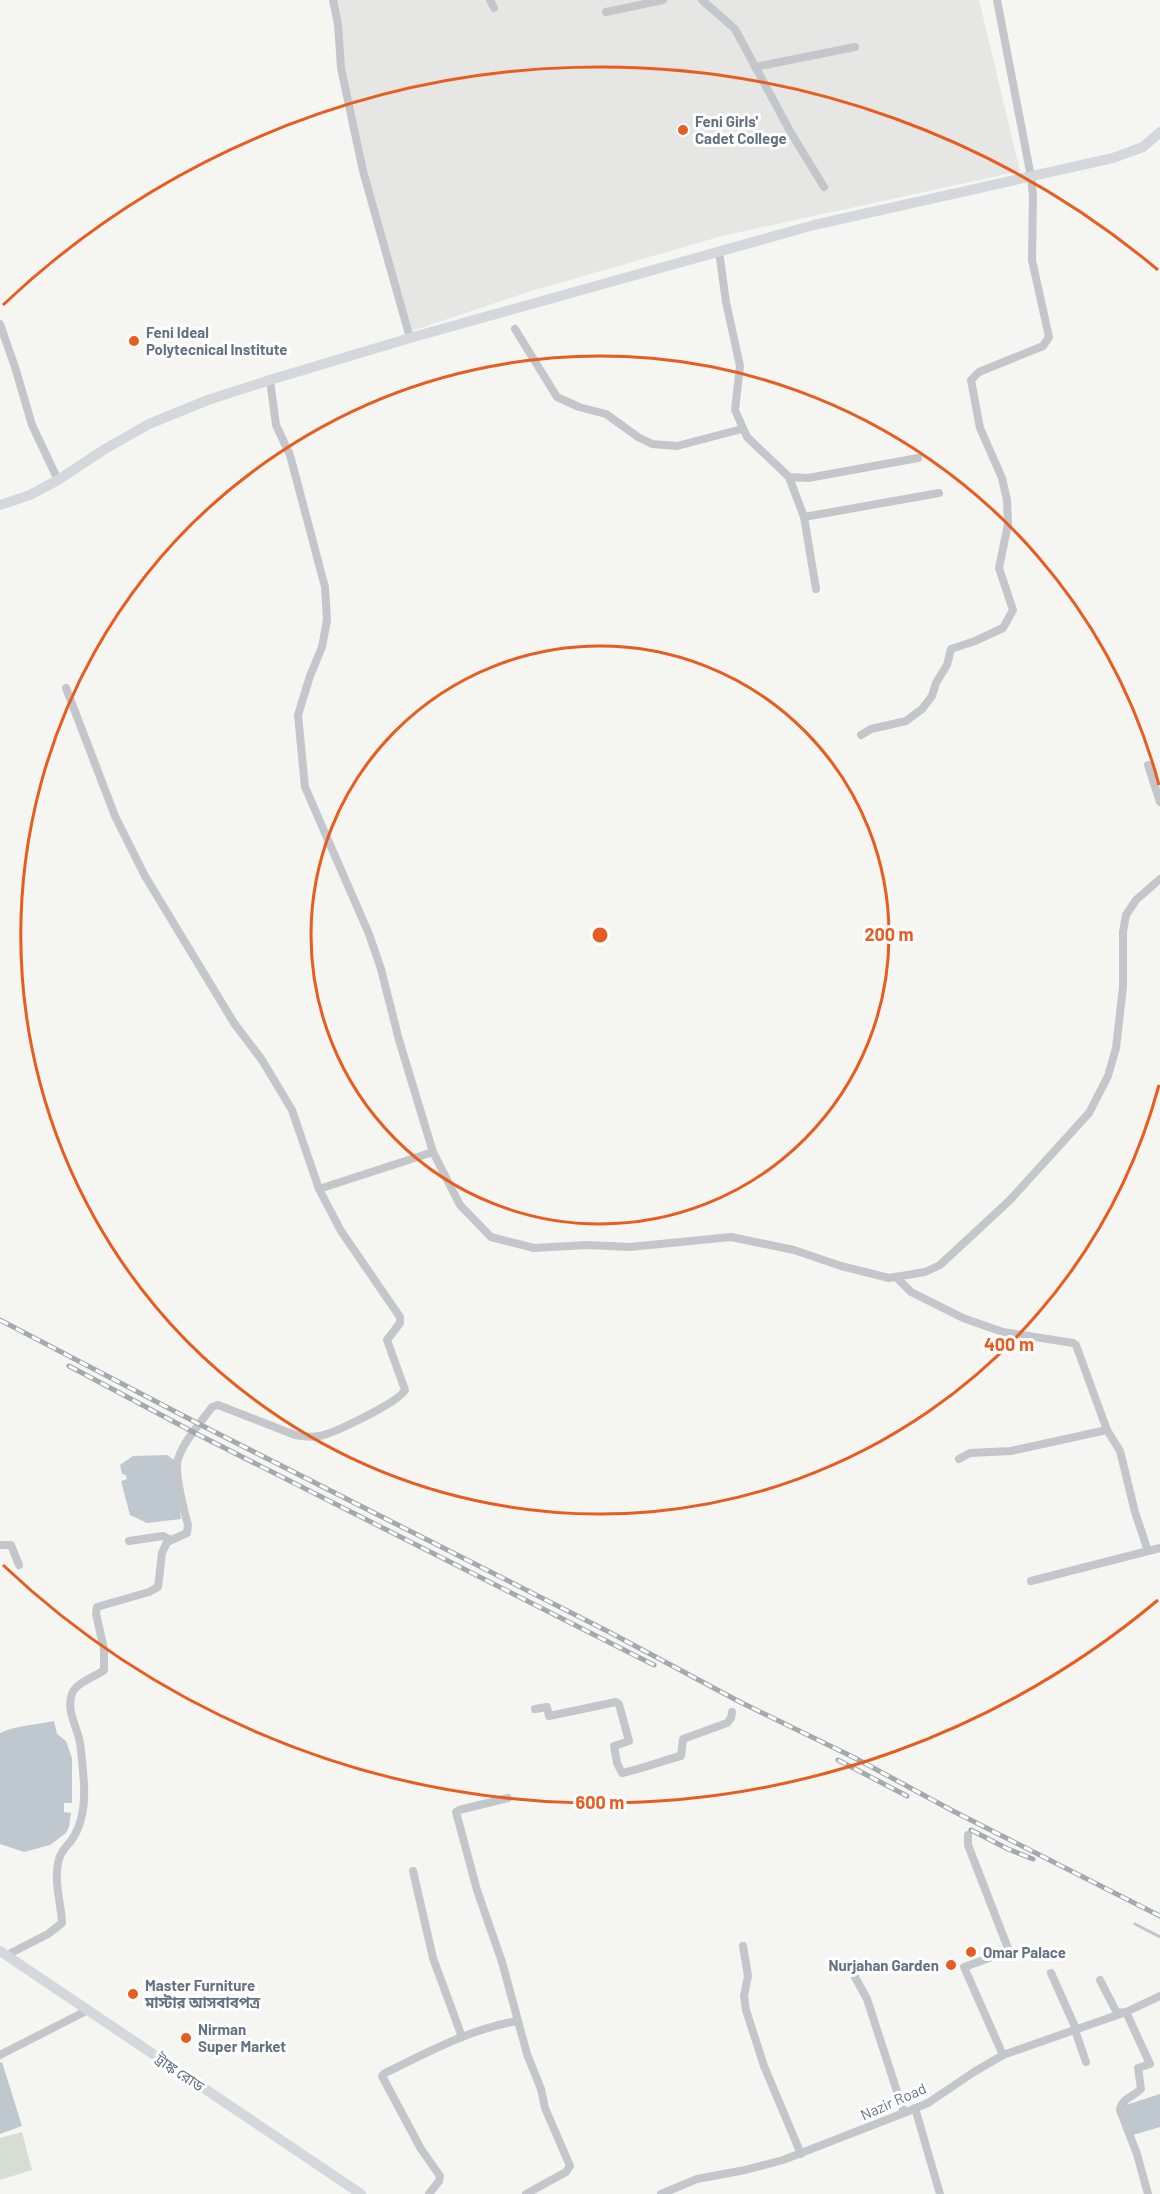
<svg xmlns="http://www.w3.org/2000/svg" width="1160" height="2194" font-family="Barlow,'Noto Sans Bengali',sans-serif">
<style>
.built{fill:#e6e7e5}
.green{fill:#d6ddd3}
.water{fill:#bec8ce}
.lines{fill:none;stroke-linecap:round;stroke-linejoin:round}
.stream{stroke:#bec8ce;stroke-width:3}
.minor{stroke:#c3c6ca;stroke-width:8}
.secondary{stroke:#d4d8dc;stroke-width:10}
.rail-casing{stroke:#a3a9af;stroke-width:5}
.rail{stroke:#fff;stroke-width:3;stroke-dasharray:9;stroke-linecap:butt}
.ring{fill:none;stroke:#e85d1f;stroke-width:3}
.poi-dot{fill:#e85d1f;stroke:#fff;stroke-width:2}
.labels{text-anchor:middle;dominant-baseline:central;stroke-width:6;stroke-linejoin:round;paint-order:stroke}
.poi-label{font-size:15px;font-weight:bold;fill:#647384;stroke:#fff;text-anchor:start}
.street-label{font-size:15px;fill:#647384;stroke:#fff}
.centre{fill:#e85d1f;stroke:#fff;stroke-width:3}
.ring-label{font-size:18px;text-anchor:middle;font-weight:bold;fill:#e85d1f;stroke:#fff;stroke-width:6;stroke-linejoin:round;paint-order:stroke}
</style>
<rect width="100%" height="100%" fill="#f5f6f2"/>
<path class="built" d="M329,0h650l41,171 -298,65 -194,56 -116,39 -49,-164 -21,-112z"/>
<path class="green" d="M22,2132l10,38 -32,10v-42z"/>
<g class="water">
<path d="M167,1455l7,5 7,59 -34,4 -17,-8 -9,-34 6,-2 -1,-4 -4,-1 -2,-9 13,-9z"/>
<path d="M54,1721l3,13 9,7 6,17v45h-8v9l7,1 -2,14 -3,6 -16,12 -26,7 -24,-8v-111c17,-8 36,-8 54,-12z"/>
<path d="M2,2062l20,64 -22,8v-71z"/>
<path d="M1160,2094v33l-27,8 -9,-26 2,-4z"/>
</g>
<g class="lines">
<path class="stream" d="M1135,1924l25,13"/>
<g class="minor">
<path d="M333,0l5,24 3,44 22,103 47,167"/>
<path d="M490,0l4,8"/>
<path d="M702,0l33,29 56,104 33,54"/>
<path d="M606,12l57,-12"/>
<path d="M755,67l100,-20"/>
<path d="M719,251l7,51 14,64 -5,44 12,27 42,40 19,1 110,-20"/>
<path d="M0,324l15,43 17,58 26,55"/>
<path d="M515,329l42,68 22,10 27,7 32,23 14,7 25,2 65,-17"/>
<path d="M270,380l6,45 14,30 35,132 2,33 -5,27 -12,29 -12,39 7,72 64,147 12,35 18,71 34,112 27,53 31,32 43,11 53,-3 43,2 101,-10 63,13 47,16 48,12 36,-6 15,-7 70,-65 79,-87 19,-37 8,-28 7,-61v-55l3,-17 10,-15 24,-21"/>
<path d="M789,477l15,40 12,72"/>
<path d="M804,517l135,-24"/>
<path d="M861,735l10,-6 35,-8 16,-12 10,-13 4,-13 11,-18 4,-16 24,-8 28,-13 10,-18 -14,-42 9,-44 -1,-24 -5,-22 -22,-50 -9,-48 8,-8 64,-26 6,-9 -17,-77 1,-65 -2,-18 -34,-177"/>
<path d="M1148,765l12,37"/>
<path d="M319,1189l114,-37"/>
<path d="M896,1277l15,15 52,26 40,14 70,11 3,2 31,85 13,21 15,61 13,39"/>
<path d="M959,1459l11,-6 41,-2 96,-21"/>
<path d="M129,1541l34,-5 8,4"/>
<path d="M0,1545h11l8,20"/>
<path d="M1031,1581l129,-33"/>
<path d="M535,1709l12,-2 2,9 67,-14 3,2 10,37 -15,5 3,17 5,10c20,-4 39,-12 59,-17l2,-17 44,-16 4,-5 1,-6"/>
<path d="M508,1798l-49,12 -3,2 21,78 25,72 25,92 14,35 4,19 25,58 -4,6 -40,22"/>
<path d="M968,1835v10l41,106 -45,16 39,88"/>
<path d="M413,1871l20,87 29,79"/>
<path d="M743,1946l5,30 -4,20 2,14 18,56 37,88"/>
<path d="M7,1955l41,-21 14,-11c-1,-21 -9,-44 -3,-64 3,-9 7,-12 12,-18 12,-17 14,-38 13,-57 -1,-14 -2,-28 -4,-41 -3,-17 -14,-32 -8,-49 3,-11 23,-17 32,-24v-21l-8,-35 1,-7 52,-15 9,-5 4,-34 5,-11 20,-9 1,-8c-4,-14 -12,-47 -11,-61 2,-18 25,-43 35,-57l6,-2 77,30c8,1 16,3 24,1 14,-2 80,-34 86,-46l-18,-50 13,-17v-6l-59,-86 -22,-42 -27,-79 -30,-50 -28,-37 -89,-147 -30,-60 -49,-128"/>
<path d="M1051,1973l25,56"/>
<path d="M855,1977l12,22 37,114"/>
<path d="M1100,1980l17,33 9,-1 24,52 -12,4 3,21c-8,8 -19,9 -21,21l17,44 11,40"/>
<path d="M1075,2030l11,32"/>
<path d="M0,2055l88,-45"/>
<path d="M915,2108l25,86"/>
<path d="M429,2194l10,-13 1,-5 -19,-27 -39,-73 3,-3c43,-21 85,-44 132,-52"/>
<path d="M661,2194l36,-15 48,-9 38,-10 121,-47 24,-10 46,-31 29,-17 123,-43 34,-16"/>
</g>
<g class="secondary">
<path d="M0,505l30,-10 28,-15 47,-31 44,-25 59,-24 62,-20 140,-42 404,-113 299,-67 30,-11 17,-15"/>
<path d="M0,1951l361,243"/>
</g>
<g class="rail-casing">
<g id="rail">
<path d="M0,1320l199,104 412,209 129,69 115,56 98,53 207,105"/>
<path d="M69,1366l126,67 459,232"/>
<path d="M838,1760l69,36"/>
<path d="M971,1830l37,19 25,10"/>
</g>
</g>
<use href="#rail" class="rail"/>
</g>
<g class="ring">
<circle cx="600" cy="935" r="289"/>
<path d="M1159 1085A579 579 0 1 1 1159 785"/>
<path d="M1158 1600A868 868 0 0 1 3 1565M3 305A868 868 0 0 1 1158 270"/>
</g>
<g class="poi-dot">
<circle cx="683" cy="130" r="6"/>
<circle cx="134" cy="341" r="6"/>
<circle cx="971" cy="1952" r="6"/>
<circle cx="951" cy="1965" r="6"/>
<circle cx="133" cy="1994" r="6"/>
<circle cx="186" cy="2038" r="6"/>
</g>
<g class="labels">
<g class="poi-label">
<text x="695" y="121">Feni Girls'<tspan x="695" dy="17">Cadet College</tspan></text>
<text x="146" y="332">Feni Ideal<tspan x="146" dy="17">Polytecnical Institute</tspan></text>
<text x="983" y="1952">Omar Palace</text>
<text x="939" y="1965" text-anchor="end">Nurjahan Garden</text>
<text x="145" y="1985">Master Furniture<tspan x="145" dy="17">মাস্টার আসবাবপত্র</tspan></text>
<text x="198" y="2029">Nirman<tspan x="198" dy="17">Super Market</tspan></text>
</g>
<g class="street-label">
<text transform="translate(180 2072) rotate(34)">ট্রাঙ্ক রোড</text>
<text transform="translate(893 2101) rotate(-24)">Nazir Road</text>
</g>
</g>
<circle cx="600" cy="935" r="9" class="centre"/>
<g class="ring-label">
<text x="889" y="941">200 m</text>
<text x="1009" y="1351">400 m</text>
<text x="600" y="1809">600 m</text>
</g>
</svg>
